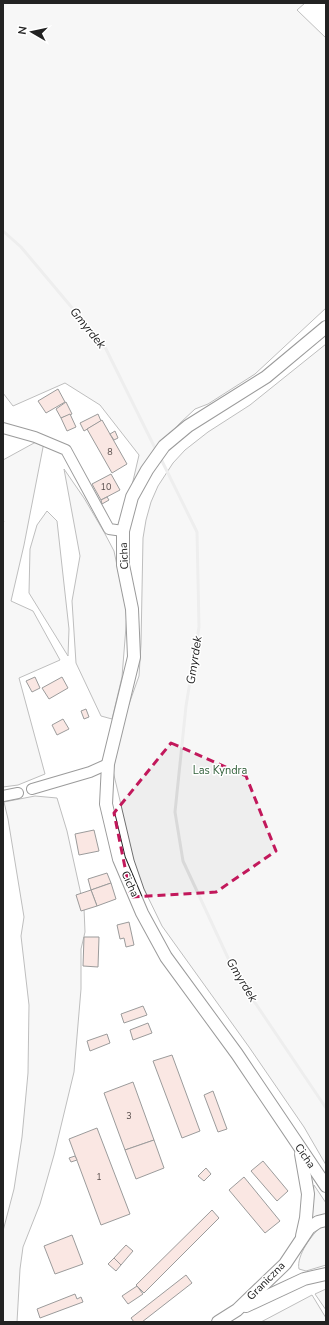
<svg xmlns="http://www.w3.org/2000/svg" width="329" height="1325" font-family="'Nunito Sans',sans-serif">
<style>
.green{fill:#eee;stroke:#6f6f6f}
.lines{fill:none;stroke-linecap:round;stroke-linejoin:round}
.stream{stroke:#d9d9d9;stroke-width:3}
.building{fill:#f3c9c0;stroke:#222}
.minor-casing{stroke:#222;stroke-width:12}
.tertiary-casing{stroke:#222;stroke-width:14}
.minor{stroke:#fff;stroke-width:10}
.tertiary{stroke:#fff;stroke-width:12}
.marked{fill:none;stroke:#c2185b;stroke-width:3;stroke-dasharray:8 5;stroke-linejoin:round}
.labels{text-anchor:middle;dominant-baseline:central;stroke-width:3;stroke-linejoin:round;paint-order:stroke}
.number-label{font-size:9px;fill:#564c4a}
.street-label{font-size:11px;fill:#222;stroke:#fff}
.park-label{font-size:11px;fill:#2f5e38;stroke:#fff}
.water-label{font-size:12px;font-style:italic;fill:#222;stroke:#fff}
</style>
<rect width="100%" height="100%" fill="#fff"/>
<g class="green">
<path d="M3,3h302l-8,7 29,28v270l-71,66 -47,30 -13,5 -16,15 -32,40 -17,30 9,-39 -39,-50 -35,-22 -52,23 -10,-13z"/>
<path d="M326,344v821l-22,-38 -55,-80 -87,-121 -18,-37 -10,-29 -21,-89 10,-50 16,-45 2,-32 2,-106 3,-18 5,-18 7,-16 15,-23 12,-13 23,-18 42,-27z"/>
<path d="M45,437l-21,108 -13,56 22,10 27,49 -41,18 26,96 -27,11 -15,2v-264l1,-1 -1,-2v-60z"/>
<path d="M64,469l20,29 20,34 10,19 13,63 -5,63 -10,42 -11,-3 -25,-53 -4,-62 8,-45z"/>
<path d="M47,511l10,10 12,108 -1,27 -39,-63 1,-44 7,-24z"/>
<path d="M35,796l22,2 10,33 17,77 1,24 -4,17v40l-7,83 -20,83 -14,49 -17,43 -3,22 -3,53h-14v-91l11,-42 8,-52 6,-64 1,-68 -8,-69 3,-19 -16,-98 -4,-17z"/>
<path d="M314,1185l12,18v11l-15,5z"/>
<path d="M322,1226h4v39l-20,6 -7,-2c-3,-13 13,-35 23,-43z"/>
<path d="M326,1289v21l-11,-16z"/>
<path d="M312,1295l14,23v2l-2,2h-63z"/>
</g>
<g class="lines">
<g class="stream">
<path d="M3,231l18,16 84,100 51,103"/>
<path d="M160,457l37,75 2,95 -13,79 -11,106 8,49 52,112 91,135"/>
</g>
</g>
<g class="building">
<path d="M58,389l7,13 -19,11 -8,-12z"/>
<path d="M66,402l6,12 -11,4 -5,-9z"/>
<path d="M70,414l6,13 -9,4 -6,-13z"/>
<path d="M98,414l3,7 -17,10 -4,-8z"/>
<path d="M102,420l25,44 -15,9 -25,-44z"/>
<path d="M115,431l3,7 -4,2 -4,-6z"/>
<path d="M111,474l9,16 -19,10 -9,-16z"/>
<path d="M107,497l2,3 -7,4 -1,-4z"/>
<path d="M35,677l5,11 -8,4 -6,-11z"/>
<path d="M62,677l6,11 -19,11 -7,-11z"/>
<path d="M86,709l3,8 -5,2 -3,-8z"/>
<path d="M63,719l6,10 -12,6 -5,-10z"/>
<path d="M94,830l5,21 -20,4 -4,-21z"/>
<path d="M107,873l4,10 -20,7 -3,-11z"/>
<path d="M111,883l5,16 -19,7 -6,-16z"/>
<path d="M91,890l6,16 -16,5 -5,-16z"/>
<path d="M129,922l5,23 -8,2 -2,-9 -4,1 -3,-14z"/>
<path d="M84,937h15l-1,30 -15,-1z"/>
<path d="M143,1006l4,9 -23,8 -3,-9z"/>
<path d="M148,1023l4,10 -19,7 -3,-10z"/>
<path d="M107,1034l3,9 -20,8 -3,-10z"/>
<path d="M172,1055l28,76 -18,7 -29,-77z"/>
<path d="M133,1082l21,58 -29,10 -21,-57z"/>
<path d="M213,1091l14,38 -9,3 -14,-37z"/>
<path d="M97,1128l33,86 -29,11 -32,-86z"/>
<path d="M154,1140l10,28 -28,11 -11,-29z"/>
<path d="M75,1156l2,4 -6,2 -2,-4z"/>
<path d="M263,1161l25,30 -11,10 -26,-30z"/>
<path d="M206,1168l5,6 -7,7 -6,-5z"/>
<path d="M244,1177l36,44 -15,12 -36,-43z"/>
<path d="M212,1210l7,8 -75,75 -8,-8z"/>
<path d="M72,1235l11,29 -28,10 -11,-28z"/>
<path d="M126,1245l7,6 -12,14 -7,-7z"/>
<path d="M114,1258l7,7 -5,6 -8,-7z"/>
<path d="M186,1275l6,8 -50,39h-8l-3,-4z"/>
<path d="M137,1286l6,8 -15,10 -6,-8z"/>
<path d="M75,1294l2,5 4,-2 2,5 -43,16 -3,-9z"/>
</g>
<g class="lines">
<g class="minor-casing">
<g id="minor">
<path d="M3,428l32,9 31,13 43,79 14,2"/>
<path d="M32,789l58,-17 18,-8"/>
<path d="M3,796l15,-3"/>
</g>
</g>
<g class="tertiary-casing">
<g id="tertiary">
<path d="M326,327l-60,50 -78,49 -24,20 -17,24 -15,27 -9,34v34l9,44 2,48 -26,107 -2,40 13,55 23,54 24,44 71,97 89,132"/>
<path d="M301,1154l7,40 -2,24 -4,18"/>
<path d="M246,1306l58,-27 22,-5"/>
<path d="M218,1322l19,-12 48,-46 24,-36 9,-6 8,-2"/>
</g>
</g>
<use href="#minor" class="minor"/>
<use href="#tertiary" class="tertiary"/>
</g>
<path d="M0 0H329V1325H0ZM171,743l75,33 30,75 -60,41 -85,5 -17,-84z" fill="#fff" fill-opacity=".55" fill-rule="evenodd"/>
<path class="marked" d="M171,743l75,33 30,75 -60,41 -85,5 -17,-84z"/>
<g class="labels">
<g class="number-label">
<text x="110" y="452">8</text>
<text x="106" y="487">10</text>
<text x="129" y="1116">3</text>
<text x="99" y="1177">1</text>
</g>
<g class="street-label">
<text transform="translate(124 556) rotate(-93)">Cicha</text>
<text transform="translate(130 884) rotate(66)">Cicha</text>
<text transform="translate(305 1156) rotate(56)">Cicha</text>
<text transform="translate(266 1281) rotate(-45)">Graniczna</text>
</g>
<g class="park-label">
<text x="220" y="770">Las Kyndra</text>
</g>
<g class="water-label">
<text transform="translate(88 328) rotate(51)">Gmyrdek</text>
<text transform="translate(194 660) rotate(-81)">Gmyrdek</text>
<text transform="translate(242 980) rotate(59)">Gmyrdek</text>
</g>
</g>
<rect width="329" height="1325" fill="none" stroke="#222222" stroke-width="8"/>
<g transform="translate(32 32) rotate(279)" stroke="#ffffff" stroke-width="3" paint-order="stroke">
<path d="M0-3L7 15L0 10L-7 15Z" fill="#222222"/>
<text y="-6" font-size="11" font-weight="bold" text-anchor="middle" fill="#222222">N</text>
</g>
</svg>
